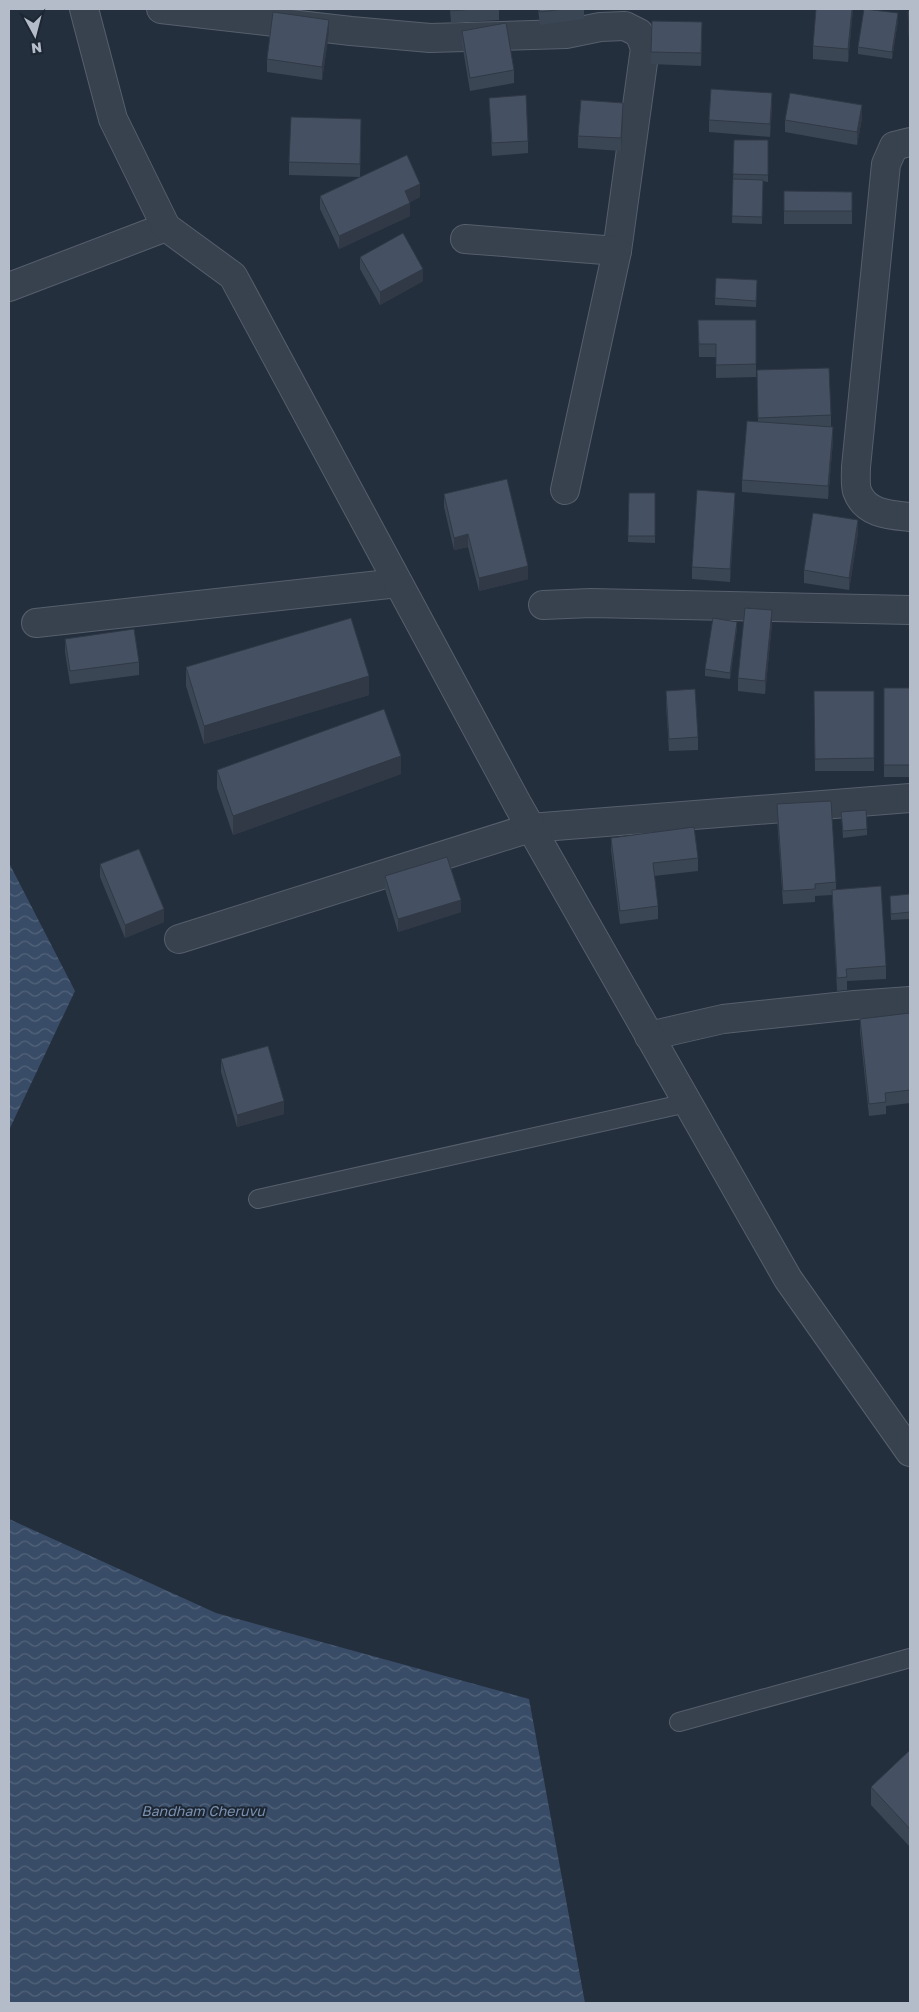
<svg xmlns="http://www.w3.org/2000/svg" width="919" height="2012" font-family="'Golos Text',sans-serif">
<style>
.water{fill:url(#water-waves)}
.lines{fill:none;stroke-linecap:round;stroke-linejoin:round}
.service-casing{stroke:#565f6c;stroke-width:20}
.minor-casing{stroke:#565f6c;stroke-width:30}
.tertiary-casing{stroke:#565f6c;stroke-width:30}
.service{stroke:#38414e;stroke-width:18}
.minor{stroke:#38414e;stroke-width:28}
.tertiary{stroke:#38414e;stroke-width:28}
.wall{fill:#3b4654}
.shaded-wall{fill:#303945}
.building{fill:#455162;stroke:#303945}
.labels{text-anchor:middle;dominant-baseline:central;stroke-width:4;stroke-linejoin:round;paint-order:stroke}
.water-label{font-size:14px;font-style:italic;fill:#7c92b1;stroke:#1d2633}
</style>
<defs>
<pattern id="water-waves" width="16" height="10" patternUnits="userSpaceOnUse" patternTransform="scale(1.25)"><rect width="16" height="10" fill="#394c67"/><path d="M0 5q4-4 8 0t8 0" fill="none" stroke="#53647b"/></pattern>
</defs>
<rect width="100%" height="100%" fill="#242f3e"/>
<g class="water">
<path d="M9,863l66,128 -66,139z"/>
<path d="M9,1519l207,94 313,86 56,304h-576z"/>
</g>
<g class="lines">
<g class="service-casing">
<g id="service">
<path d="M258,1199l429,-96"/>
<path d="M679,1722l231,-64"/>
</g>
</g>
<g class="minor-casing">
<g id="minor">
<path d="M161,9l190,22 79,7 136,-4 34,-7 25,-1 14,7 6,15 -28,203"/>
<path d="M910,142l-16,4 -8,18 -30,303c0,7 -1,17 1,24 8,23 33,24 53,26"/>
<path d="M465,239l152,12 -52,239"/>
<path d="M9,287l157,-60"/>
<path d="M543,605l48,-2 319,7"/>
<path d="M36,623l362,-40"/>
<path d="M179,939l351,-111 380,-30"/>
<path d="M649,1036l74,-17 132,-14 55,-4"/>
</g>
</g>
<g class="tertiary-casing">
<path id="tertiary" d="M84,9l29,110 53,108 67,49 285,529 270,474 122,173"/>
</g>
<use href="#service" class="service"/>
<use href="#minor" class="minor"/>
<use href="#tertiary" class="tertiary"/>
</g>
<g class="wall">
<path d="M450,9h49v11l-48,3z"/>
<path d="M538,9h46v10l-44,6z"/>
<path d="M853,9l-5,53 -35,-3v-13z"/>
<path d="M908,11h2v31h-1z"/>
<path d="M898,20l-6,39 -34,-5v-7z"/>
<path d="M652,21l50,14 -1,31 -50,-2z"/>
<path d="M462,31l52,39v13l-44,8 -8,-48z"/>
<path d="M329,32l-7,48 -55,-8v-13z"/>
<path d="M489,98l39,43v12l-36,3z"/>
<path d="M772,106l-2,31 -61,-5v-12z"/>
<path d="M623,116l-2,35 -43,-3v-12z"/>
<path d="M862,118l-5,27 -72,-13v-12z"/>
<path d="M361,131l-1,46 -71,-2v-13z"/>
<path d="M734,140h34v42l-5,-1 -1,43 -30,-1z"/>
<path d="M784,191l68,1v32h-68z"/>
<path d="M320,196l100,1 -10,5v14l-71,33 -19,-40z"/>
<path d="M360,257l63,24 -43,24 -20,-36z"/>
<path d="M757,280l-1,27 -41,-2v-7z"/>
<path d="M698,320h58v57l-40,1v-21h-17z"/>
<path d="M757,383l74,32v12l2,13 -5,59 -86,-7v-12l16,-58z"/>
<path d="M629,493h26v50l-27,-1z"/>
<path d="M444,494l84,85 -49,12 -11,-44 -14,3 -10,-43z"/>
<path d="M735,505l-5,77 -38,-3v-12z"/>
<path d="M858,533l-9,57 -45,-7v-13z"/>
<path d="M772,623l-7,71 -27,-3v-13z"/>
<path d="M737,628l-7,51 -25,-3v-7z"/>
<path d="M65,639l74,23v13l-69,9 -5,-32z"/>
<path d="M186,667l183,28 -165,49 -18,-58z"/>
<rect x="884" y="688" width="26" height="89"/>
<path d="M666,691l32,46v13l-29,1 -3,-47z"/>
<path d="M814,691h60v80h-59z"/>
<path d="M217,770l184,4 -168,61 -16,-47z"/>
<path d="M777,804l59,78v7l50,77v13l-39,2v9l-10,1 -5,-96 -17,1v6l-32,2 -6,-87z"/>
<path d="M841,812l26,17v6l-24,3z"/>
<path d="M611,838l87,20v13l-44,5 4,30v13l-38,5 -9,-74z"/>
<path d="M100,864l64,58 -39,16 -25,-61z"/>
<path d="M385,876l76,36 -63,20 -13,-43z"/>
<path d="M910,894v25l-19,1 -1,-24z"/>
<path d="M910,1013v90l-24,3v8l-17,2 -9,-84v-13z"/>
<path d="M221,1059l63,55 -47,13 -16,-55z"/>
<path d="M910,1750v97l-39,-42v-18z"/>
</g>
<g class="shaded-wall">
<path d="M852,9h1l-5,53v-13z"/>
<path d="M898,13v7l-6,39v-7z"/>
<path d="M329,20v12l-7,48v-13z"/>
<path d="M772,93v13l-2,31v-13z"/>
<path d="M623,103v13l-2,35v-13z"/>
<path d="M862,105v13l-5,27v-13z"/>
<path d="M420,184v13l-15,7v-13z"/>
<path d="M410,203v13l-71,33v-13z"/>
<path d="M423,269v12l-43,24v-13z"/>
<path d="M833,427v13l-5,59v-13z"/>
<path d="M735,493v12l-5,77v-13z"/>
<path d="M858,520v13l-9,57v-12z"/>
<path d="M468,534v13l-14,3v-12z"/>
<path d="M528,566v13l-49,12v-13z"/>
<path d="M772,610v13l-7,71v-13z"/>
<path d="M737,622v6l-7,51v-6z"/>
<path d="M369,676v19l-165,49v-18z"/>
<path d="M401,756v18l-168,61v-19z"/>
<path d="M461,900v12l-63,20v-13z"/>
<path d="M164,909v13l-39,16v-13z"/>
<path d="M284,1101v13l-47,13v-12z"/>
</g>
<g class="building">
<path d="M450,9h24l-23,2z"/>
<path d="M539,9h25l-24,3z"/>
<path d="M816,9h36l-4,40 -35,-3z"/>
<path d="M864,9l34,4 -6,39 -34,-5z"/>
<path d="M908,11h2v24h-1z"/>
<path d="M273,12l56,8 -7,47 -55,-8z"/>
<path d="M652,21l50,1 -1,31 -50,-1z"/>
<path d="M506,23l8,47 -44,8 -8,-47z"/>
<path d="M711,89l61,4 -2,31 -61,-4z"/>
<path d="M790,93l72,12 -5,27 -72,-12z"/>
<path d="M526,95l2,46 -36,2 -3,-45z"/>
<path d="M581,100l42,3 -2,35 -43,-2z"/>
<path d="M291,117l70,2 -1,45 -71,-2z"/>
<path d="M734,140h34v35l-35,-1z"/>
<path d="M407,155l13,29 -15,7 5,12 -71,33 -19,-40z"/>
<path d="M733,179l30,1 -1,37 -30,-1z"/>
<path d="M784,191l68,1v19h-68z"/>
<path d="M403,233l20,36 -43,23 -20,-35z"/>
<path d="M716,278l41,2 -1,21 -41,-3z"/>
<path d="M698,320h58v44l-40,1v-21h-17z"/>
<path d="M829,368l2,47 -73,3 -1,-48z"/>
<path d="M747,421l86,6 -5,59 -86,-6z"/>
<path d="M507,479l21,87 -49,12 -11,-44 -14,4 -10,-44z"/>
<path d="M697,490l38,3 -5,76 -38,-2z"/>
<path d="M629,493h26v43h-27z"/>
<path d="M813,513l45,7 -9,58 -45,-8z"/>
<path d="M745,608l27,2 -7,71 -27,-3z"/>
<path d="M351,618l18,58 -165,50 -18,-59z"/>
<path d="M713,618l24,4 -7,51 -25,-4z"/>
<path d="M134,629l5,33 -69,9 -5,-32z"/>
<rect x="884" y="688" width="26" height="77"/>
<path d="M695,689l3,48 -29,2 -3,-48z"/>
<path d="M814,691h60v67l-59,1z"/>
<path d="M384,709l17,47 -168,60 -16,-46z"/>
<path d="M831,801l5,81 -21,2v5l-32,2 -6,-87z"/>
<path d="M866,810l1,19 -24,2 -2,-19z"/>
<path d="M694,827l4,31 -45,5 5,43 -38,5 -9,-73z"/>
<path d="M139,849l25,60 -39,16 -25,-61z"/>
<path d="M447,857l14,43 -63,19 -13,-43z"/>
<path d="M881,886l5,80 -40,3 1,8 -10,1 -5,-88z"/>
<path d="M910,894v18l-19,2 -1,-18z"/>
<path d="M910,1013v77l-25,3 1,9 -17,2 -9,-85z"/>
<path d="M268,1046l16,55 -47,14 -16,-56z"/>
<path d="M910,1750v79l-39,-42z"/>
</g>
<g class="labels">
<g class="water-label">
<text x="203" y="1810">Bandham Cheruvu</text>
</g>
</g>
<rect width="919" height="2012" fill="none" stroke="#b4bcc9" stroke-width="20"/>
<g transform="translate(35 35) rotate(173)" stroke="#1d2633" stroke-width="4" paint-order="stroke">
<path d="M0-4L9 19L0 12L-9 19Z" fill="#b4bcc9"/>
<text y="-8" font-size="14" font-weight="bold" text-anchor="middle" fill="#b4bcc9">N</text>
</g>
</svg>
